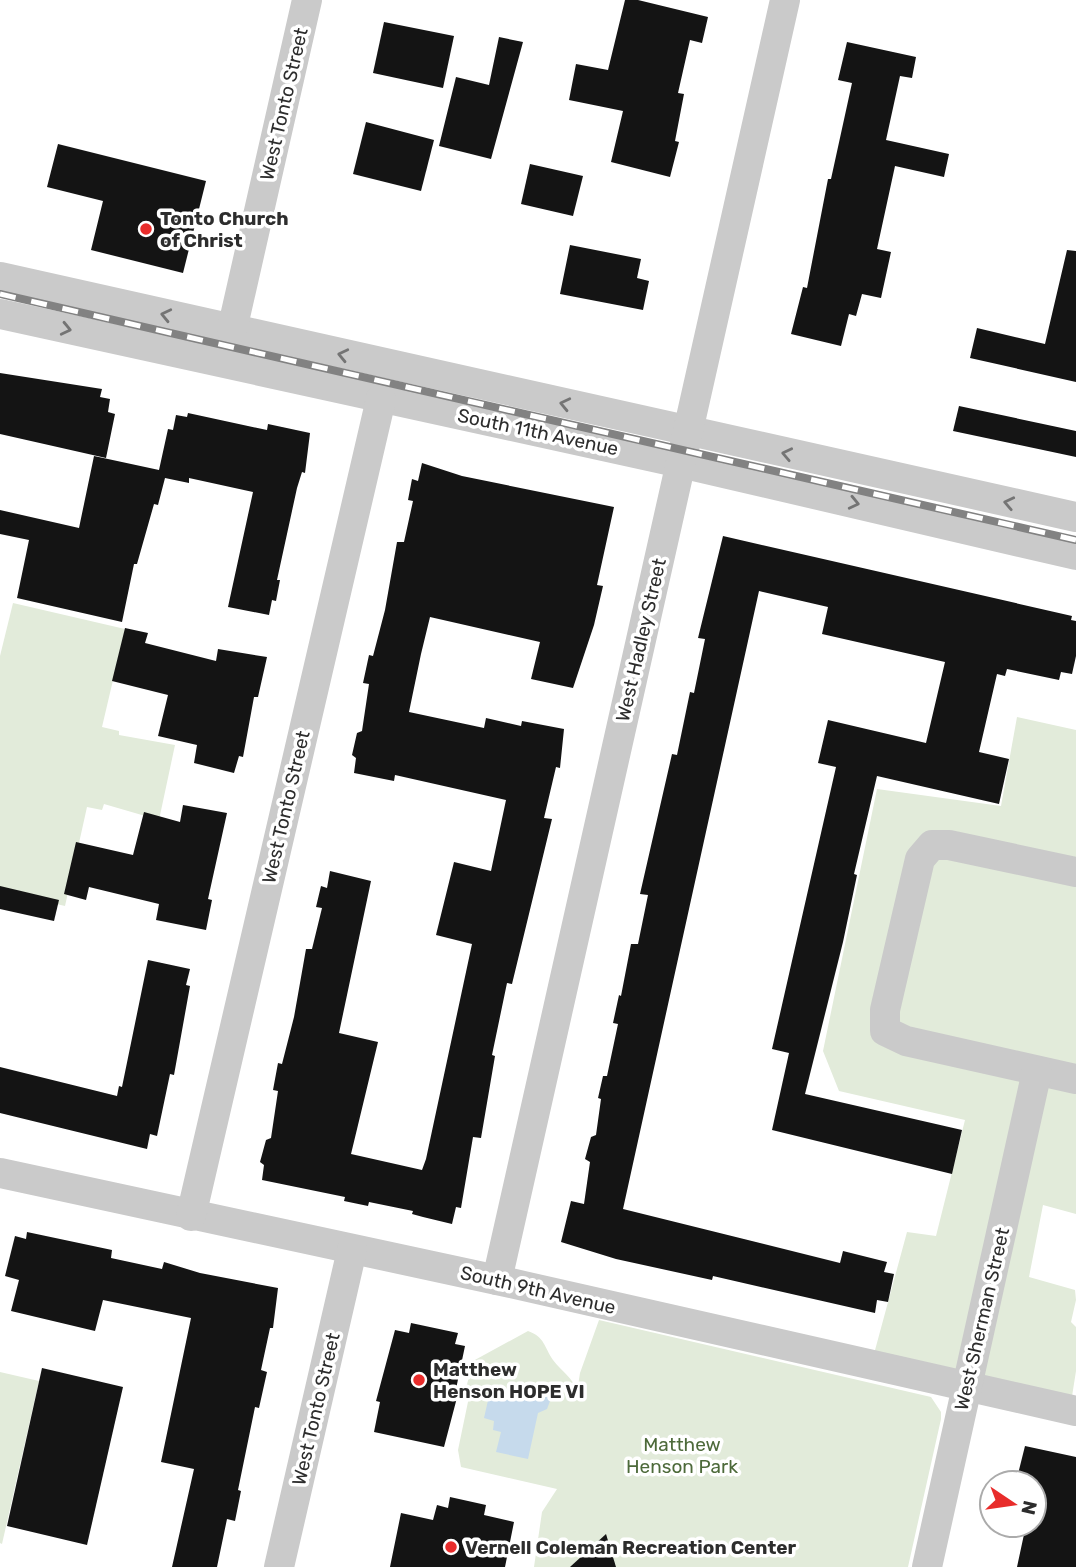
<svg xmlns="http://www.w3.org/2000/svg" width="1076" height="1567" font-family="Rubik,sans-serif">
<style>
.green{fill:#e2ebda}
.water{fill:#c6daec}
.building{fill:#141414}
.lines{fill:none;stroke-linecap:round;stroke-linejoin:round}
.minor{stroke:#cacaca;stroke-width:30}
.rail-casing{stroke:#828282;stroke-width:8}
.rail{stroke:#fff;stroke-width:5;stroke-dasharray:16;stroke-linecap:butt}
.oneway{stroke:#747474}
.poi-dot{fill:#e82c2b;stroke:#fff;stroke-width:2.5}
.labels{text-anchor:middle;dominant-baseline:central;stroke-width:7;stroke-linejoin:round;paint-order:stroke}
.street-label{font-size:19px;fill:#2d2d2d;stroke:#fff}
.poi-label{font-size:19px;font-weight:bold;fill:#2d2d2d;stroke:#fff;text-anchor:start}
.park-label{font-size:19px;fill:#4d6a3a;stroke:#fff}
</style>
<rect width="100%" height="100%" fill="#fff"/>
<g class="green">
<path d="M13,603l112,26 -23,98 17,4v4l56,10 -16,75 -55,-16 -2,6 -15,-3 -22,99 -65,-15v-235z"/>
<path d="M1017,717l59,13v484l-33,-9 -14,72 46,13 1,10 -5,22 5,5v44l-6,38 -199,-44 36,-133 29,4 29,-116 -126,-29 -16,-40 54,-262 124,17z"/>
<path d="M599,1320l332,77 10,15v7l-33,148h-374l8,-55 15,-23 -96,-22 -3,-17 11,-53 -5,-1 9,-35 55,-30c17,6 16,16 25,29 9,12 20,17 24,32l3,-19z"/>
<path d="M0,1372l39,9 -37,163 -2,-1z"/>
</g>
<path class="water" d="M530,1384l16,4 4,13 -3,8 -9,4 -10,46 -32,-7 5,-20 -8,-2 1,-9 -10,-3 5,-22 19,4 2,-7 10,2z"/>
<g class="building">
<path d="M625,0h13l70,17 -6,26 -12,-3 -12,53 6,1 -9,47 4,1 -9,35 -59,-15 12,-51 -54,-11 7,-36 32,6z"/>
<path d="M384,22l70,14 -11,52 -70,-15z"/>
<path d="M499,37l24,5 -32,117 -52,-13 17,-69 33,8z"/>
<path d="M847,42l69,15 -4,21 -12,-2 -14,64 63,14 -5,23 -49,-11 -18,83 14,3 -10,46 -19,-4 -6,22 -7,-2 -8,32 -50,-12 12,-47 4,1 21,-109h3l21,-96 -14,-3z"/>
<path d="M366,122l68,18 -13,51 -68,-17z"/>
<path d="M58,144l148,37 -23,92 -92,-23 12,-49 -56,-14z"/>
<path d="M530,164l53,12 -10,40 -52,-12z"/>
<path d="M570,245l71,14 -4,19 12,3 -6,29 -83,-16z"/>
<path d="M1067,250l9,1v131l-106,-24 7,-30 68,16z"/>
<path d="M0,373l102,16 -2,8 10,2 -2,13 7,2 -9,44 -106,-24z"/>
<path d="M959,406l117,25v26l-123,-26z"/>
<path d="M188,413l79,17 1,-6 42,9 -5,40 -3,-1 -5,16 -20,92h3l-4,21 -4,-1 -3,15 -41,-8 25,-115 -64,-14v5l-24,-5 -7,27 -4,-1 -17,60h-3l-12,58 -105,-24 12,-58 -29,-6v-24l79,18 15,-72 65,14 9,-41 5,1 3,-15 11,2z"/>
<path d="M422,463l40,13 152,31 -17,78 6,1 -9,39 -21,63 -42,-9 9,-37 -110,-25 -9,37 -12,58 75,16 2,-10 35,8 1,-5 42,8 -4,39 -4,-1 -12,51 8,1 -40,165 -5,-1 -15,72 3,1 -14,82 -8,-1 -12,71 -5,-1 -4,17 -29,-7 -11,-3 1,-3 -44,-9 -1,4 -24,-5 1,-4 -83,-17 2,-15 -4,-3 6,-22 5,-2 7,-47 -5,-1 5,-27 4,1 12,-47 12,-68h6l10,-41 -6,-1 5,-21 6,2 3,-17 41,10 -32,152 39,9 -27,112 71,16 4,-11 46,-215 -36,-9 18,-73 37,9 15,-71 -111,-25 -1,6 -40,-8 2,-15 -4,-3 5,-22 5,-2 7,-47 -6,-1 6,-28 4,1 12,-46 12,-68h7l9,-41 -5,-1 4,-21 6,2z"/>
<path d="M723,536l349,80 -1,4 5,1v35l-4,18 -11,-2 -2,8 -52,-11 -2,7 -8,-2 -18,78 30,7 -10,45 -122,-28 -23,98 3,1 -14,67 -38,152 157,36 -10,44 -180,-44 17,-77 -17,-4 64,-282 -18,-4 10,-43 98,23 19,-81 -123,-28 6,-27 -69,-16 -136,618 217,54 3,-12 44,11 -3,10 10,2 -6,28 -11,-2 -2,13 -162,-37 -1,4 -96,-21 -55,-17 10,-41 13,3 6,-42 -5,-3 6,-22 5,-2 5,-36 -3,-1 5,-22h4l11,-52 -5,-1 6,-28 2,1 10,-52h7l10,-49 -8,-1 32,-140 5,1 13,-63 4,1 11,-54 -7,-1z"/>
<path d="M125,628l23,5 -3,10 71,18 2,-12 49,8 -9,40h-4l-11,60 -4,-1 -5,17 -40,-10 3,-18 -39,-9 10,-41 -56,-14z"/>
<path d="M183,805l44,8 -19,86 4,1 -6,30 -50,-10 3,-16 -70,-17 -3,13 -22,-6 12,-52 57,13 11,-43 36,10z"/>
<path d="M0,886l59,14 -5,21 -54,-12z"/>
<path d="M148,960l42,9 -4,16 4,1 -16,89 -4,-1 -13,62 -7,-2 -3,15 -147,-36v-46l117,29 2,-10 3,1z"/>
<path d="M27,1232l85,18 -1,8 51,11 2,-7 36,11 78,15 -5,40h-3l-9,42 6,2 -8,36 -4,-1 -17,83 3,1 -6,30 -8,-2 -10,48h-45l22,-98 -33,-7 30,-144 -88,-18 -8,31 -84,-20 8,-31 -14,-4 10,-40 11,3z"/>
<path d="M411,1323l47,10 -3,11 10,2 -9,43 3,1 -15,57 -70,-15 6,-30 -4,-1 19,-71 14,3z"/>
<path d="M42,1368l81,19 -36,158 -80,-19z"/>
<path d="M1025,1446l51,11v110h-59l9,-42h8v-43l-17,-4z"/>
<path d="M450,1497l36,8 -2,10 30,7 -9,45h-115l11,-54 32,7 4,-15 11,3z"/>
<path d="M606,1534l10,33h-46z"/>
</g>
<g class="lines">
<g class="minor">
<path d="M0,277l1076,240"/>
<path d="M0,314l681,149 395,92"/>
<path d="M232,330l75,-330"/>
<path d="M1076,872l-127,-27h-17l-12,14 -35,151v21l21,10 170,38"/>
<path d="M0,1173l497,107 579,131"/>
<path d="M191,1216l190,-817"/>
<path d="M497,1280l288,-1280"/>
<path d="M279,1567l73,-317"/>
<path d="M927,1567l110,-496"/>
</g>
<g class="rail-casing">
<path id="rail" d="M0,294l1076,246"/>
</g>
<use href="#rail" class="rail"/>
</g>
<defs><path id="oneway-chevron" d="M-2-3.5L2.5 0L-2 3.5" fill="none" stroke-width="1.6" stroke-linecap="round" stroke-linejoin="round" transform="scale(1.75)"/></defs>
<g class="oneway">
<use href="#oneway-chevron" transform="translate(166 315) rotate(-167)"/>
<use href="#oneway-chevron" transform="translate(66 329) rotate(13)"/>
<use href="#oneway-chevron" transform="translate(343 355) rotate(-167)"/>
<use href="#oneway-chevron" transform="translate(565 404) rotate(-167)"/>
<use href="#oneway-chevron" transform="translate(787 454) rotate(-168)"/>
<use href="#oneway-chevron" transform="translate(854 503) rotate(13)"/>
<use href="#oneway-chevron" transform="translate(1009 503) rotate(-168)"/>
</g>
<g class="poi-dot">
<circle cx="146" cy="229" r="7"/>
<circle cx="419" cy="1380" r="7"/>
<circle cx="451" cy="1547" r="7"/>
</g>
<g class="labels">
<g class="street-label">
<text transform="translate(284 104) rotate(-77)">West Tonto Street</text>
<text transform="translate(538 432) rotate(12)">South 11th Avenue</text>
<text transform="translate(641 640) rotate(-77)">West Hadley Street</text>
<text transform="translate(286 807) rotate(-77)">West Tonto Street</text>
<text transform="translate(538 1290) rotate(13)">South 9th Avenue</text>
<text transform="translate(982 1319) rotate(-77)">West Sherman Street</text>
<text transform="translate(316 1409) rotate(-77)">West Tonto Street</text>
</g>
<g class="poi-label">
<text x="160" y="218">Tonto Church<tspan x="160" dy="22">of Christ</tspan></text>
<text x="433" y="1369">Matthew<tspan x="433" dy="22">Henson HOPE VI</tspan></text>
<text x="465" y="1547">Vernell Coleman Recreation Center</text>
</g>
<g class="park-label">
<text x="682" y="1444">Matthew<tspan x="682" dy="22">Henson Park</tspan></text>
</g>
</g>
<g transform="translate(1013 1504) rotate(103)"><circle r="33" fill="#ffffff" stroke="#ababab" stroke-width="2"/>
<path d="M0-5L12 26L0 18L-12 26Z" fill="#e82c2b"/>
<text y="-10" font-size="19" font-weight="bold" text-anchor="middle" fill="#2d2d2d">N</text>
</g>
</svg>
